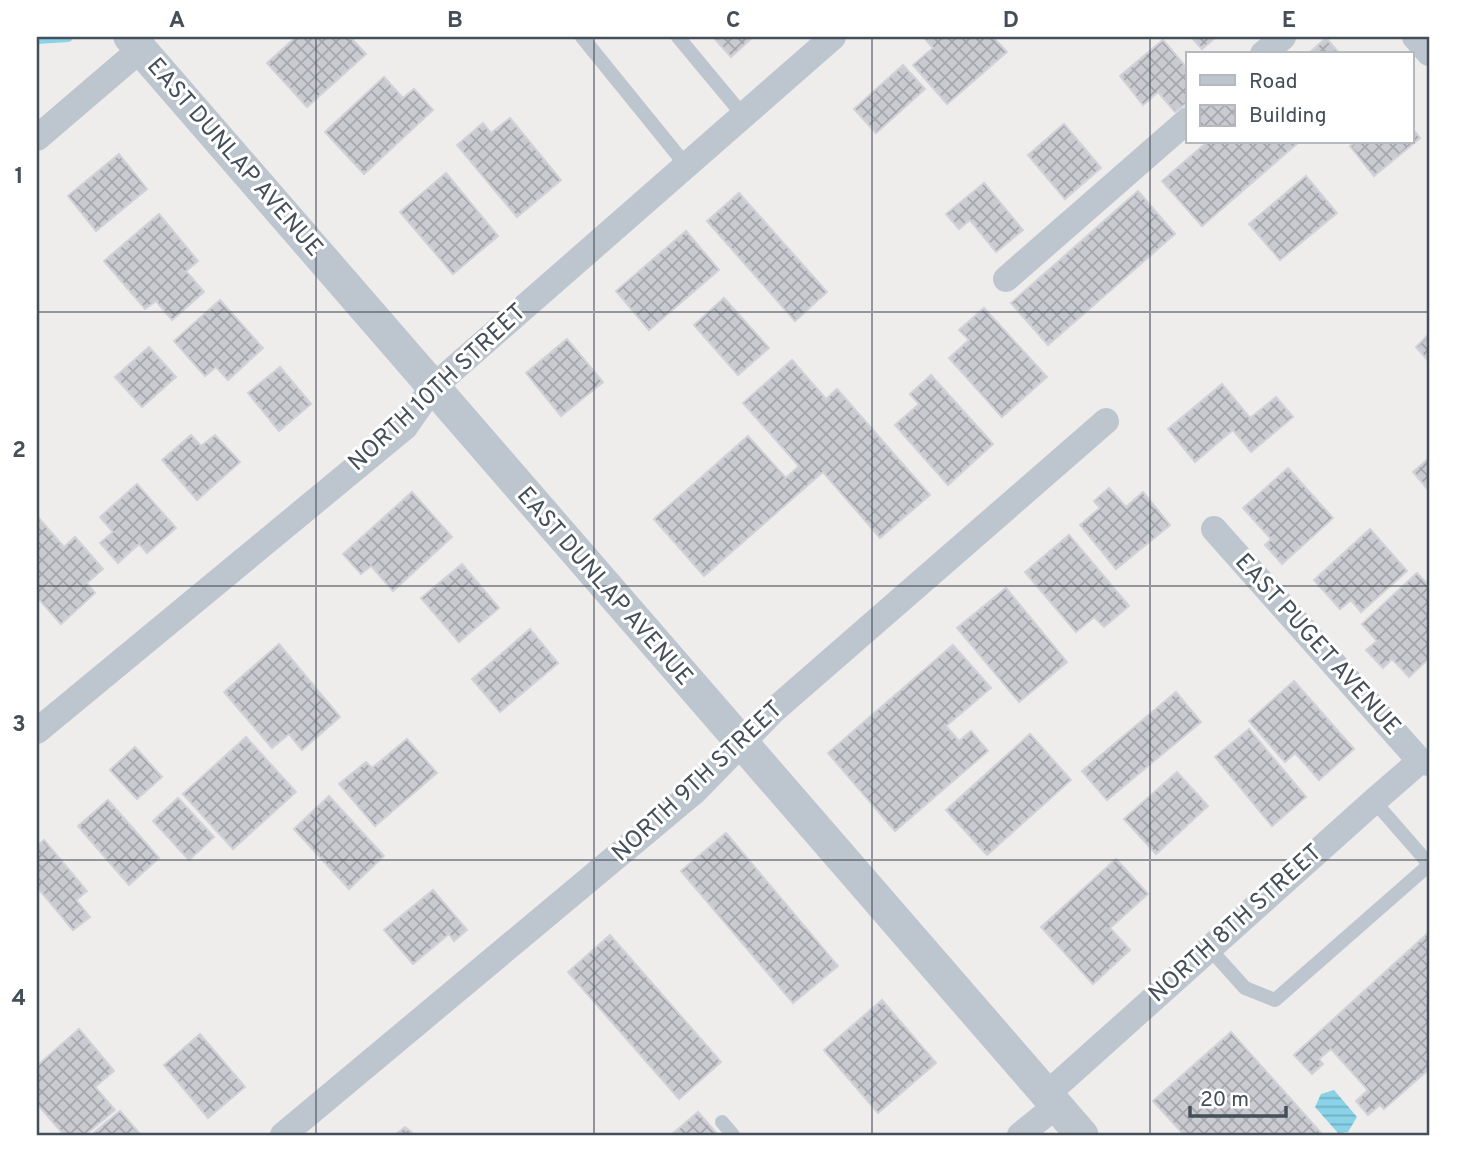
<svg xmlns="http://www.w3.org/2000/svg" width="1466" height="1172" font-family="Overpass,sans-serif">
<style>
.water{fill:url(#water-rules)}
.lines{fill:none;stroke-linecap:round;stroke-linejoin:round}
.stream{stroke:#89d2e8;stroke-width:10}
.building{fill:url(#building-cross-hatch);stroke:#d0d2d8;stroke-width:2}
.service{stroke:#bdc6ce;stroke-width:14}
.minor{stroke:#bdc6ce;stroke-width:26}
.tertiary{stroke:#bdc6ce;stroke-width:33}
.grid{fill:none;stroke:#454f59;stroke-width:2;stroke-opacity:0.55}
.labels{text-anchor:middle;dominant-baseline:central;stroke-width:6;stroke-linejoin:round;paint-order:stroke}
.street-label{font-size:24px;fill:#454f59;stroke:#fff}
.neatline{fill:none;stroke:#454f59;stroke-width:2.5}
.grid-label{font-size:23px;text-anchor:middle;font-weight:bold;fill:#454f59}
</style>
<defs>
<pattern id="water-rules" width="6" height="5" patternUnits="userSpaceOnUse" patternTransform="scale(1.75)"><rect width="6" height="5" fill="#89d2e8"/><path d="M0 2.5h6" fill="none" stroke="#72adbf"/></pattern>
<pattern id="building-cross-hatch" width="8" height="8" patternUnits="userSpaceOnUse" patternTransform="scale(1.75)"><rect width="8" height="8" fill="#c9cbd1"/><path d="M0 0l8 8M0 8l8-8" fill="none" stroke="#a5a7ad"/></pattern>
</defs>
<rect width="100%" height="100%" fill="#efecec"/>
<path class="water" d="M1334,1090l23,27 -9,15 -10,1 -23,-26 6,-13z"/>
<g class="lines">
<path class="stream" d="M37,39l31,-2"/>
</g>
<g class="building">
<path d="M296,37h54l16,17 -59,53 -40,-44z"/>
<path d="M713,37h40l-22,20z"/>
<path d="M928,37h65l14,15 -60,52 -34,-39 20,-17 -8,-9z"/>
<path d="M1191,37h25l-14,12z"/>
<path d="M1326,38l14,16h-32z"/>
<path d="M1163,40l25,29v33l-13,10 -17,-20 -15,13 -23,-29z"/>
<path d="M903,65l22,24 -49,44 -22,-24z"/>
<path d="M384,77l19,21 11,-9 19,21 -69,64 -39,-42z"/>
<path d="M510,118l51,62 -44,37 -60,-72 26,-22 8,10z"/>
<path d="M1064,124l37,44 -36,31 -37,-44z"/>
<path d="M1412,128l8,10 -46,38 -24,-30 6,-4h56z"/>
<path d="M1207,142h92l-97,84 -40,-45z"/>
<path d="M119,154l28,35 -51,42 -28,-35z"/>
<path d="M446,173l52,63 -45,38 -53,-62z"/>
<path d="M1306,176l31,37 -57,47 -31,-36z"/>
<path d="M984,183l39,47 -27,22 -26,-32 -11,9 -13,-15z"/>
<path d="M1138,191l37,43 -127,111 -37,-42z"/>
<path d="M739,193l88,99 -32,29 -88,-100z"/>
<path d="M159,214l39,47 -12,10 18,21 -32,28 -16,-19 -11,8 -41,-48z"/>
<path d="M686,231l33,39 -70,60 -33,-39z"/>
<path d="M724,298l45,50 -31,27 -44,-50z"/>
<path d="M220,300l43,48 -35,32 -12,-13 -11,9 -31,-35z"/>
<path d="M984,308l63,69 -45,40 -53,-59 20,-18 -10,-10z"/>
<path d="M1429,334v28l-13,-15z"/>
<path d="M567,339l36,43 -42,34 -35,-43z"/>
<path d="M149,347l27,30 -34,30 -27,-30z"/>
<path d="M792,360l34,39 11,-10 93,106 -50,43 -57,-66 -119,104 -50,-57 94,-83 38,42 13,-12 -56,-63z"/>
<path d="M280,367l31,37 -32,27 -31,-38z"/>
<path d="M931,375l62,69 -45,41 -53,-60 24,-21 -9,-10z"/>
<path d="M1222,384l28,34 26,-21 17,20 -42,35 -18,-22 -38,32 -27,-33z"/>
<path d="M191,435l10,11 14,-11 25,27 -43,38 -35,-40z"/>
<path d="M1429,458v33l-16,-19z"/>
<path d="M1288,468l45,50 -51,46 -17,-19 6,-6 -28,-31z"/>
<path d="M137,484l39,44 -29,25 -8,-9 -21,19 -18,-20 13,-11 -13,-15z"/>
<path d="M1109,488l17,19 17,-15 27,33 -54,44 -36,-44 20,-17 -6,-7z"/>
<path d="M412,492l40,45 -59,54 -22,-25 -10,8 -18,-20z"/>
<path d="M37,516l27,31 11,-10 28,32 -16,14 8,10 -34,31 -24,-27z"/>
<path d="M1370,529l37,42 -46,41 -10,-12 -11,9 -26,-29z"/>
<path d="M1069,535l60,71 -25,21 -10,-10 -18,15 -51,-60z"/>
<path d="M462,564l37,44 -40,34 -38,-44z"/>
<path d="M1417,573l12,13v72l-20,19 -17,-18 -9,9 -17,-18 11,-9 -15,-17z"/>
<path d="M1006,588l61,74 -48,40 -62,-74z"/>
<path d="M530,629l28,34 -58,49 -28,-33z"/>
<path d="M279,644l61,73 -38,33 -13,-16 -17,14 -48,-56z"/>
<path d="M953,645l38,43 -45,38 13,15 12,-10 17,20 -93,80 -67,-78z"/>
<path d="M1294,681l60,68 -35,31 -24,-27 -10,9 -36,-41z"/>
<path d="M1176,692l25,30 -94,78 -25,-29z"/>
<path d="M1249,729l57,68 -34,29 -57,-69z"/>
<path d="M1030,734l41,46 -84,75 -41,-45z"/>
<path d="M246,737l50,55 -63,57 -50,-55z"/>
<path d="M407,739l30,34 -62,53 -36,-42 27,-22 6,6z"/>
<path d="M135,747l27,30 -25,22 -27,-29z"/>
<path d="M1177,772l31,34 -52,48 -32,-35z"/>
<path d="M329,796l55,60 -35,33 -55,-60z"/>
<path d="M178,798l36,39 -25,23 -36,-39z"/>
<path d="M108,800l51,58 -30,27 -51,-59z"/>
<path d="M726,833l112,133 -45,37 -112,-132z"/>
<path d="M44,840l43,51 -11,9 14,17 -17,13 -36,-43v-41z"/>
<path d="M1116,859l32,35 -38,34 20,22 -37,34 -52,-57z"/>
<path d="M433,890l34,40 -13,11 -5,-7 -36,30 -29,-34z"/>
<path d="M1429,932v137l-45,40 -4,-4 -12,10 -12,-14 12,-11 -37,-41 -12,10 4,5 -11,10 -18,-19z"/>
<path d="M610,935l111,127 -42,37 -111,-127z"/>
<path d="M882,1000l54,63 -58,50 -54,-63z"/>
<path d="M79,1029l35,42 -19,16 20,23 -30,25h-21l-27,-31v-38z"/>
<path d="M1231,1032l92,103h-139l-31,-34z"/>
<path d="M200,1034l45,53 -37,31 -44,-53z"/>
<path d="M120,1111l21,24h-50z"/>
<path d="M698,1112l20,23h-47z"/>
<path d="M405,1127l10,8h-20z"/>
</g>
<g class="lines">
<g class="service">
<path d="M582,37l103,127"/>
<path d="M678,37l64,77"/>
<path d="M1374,801l55,63"/>
<path d="M1209,948l36,40 30,12 154,-135"/>
<path d="M722,1122l11,13"/>
</g>
<g class="minor">
<path d="M1415,37l14,16"/>
<path d="M1263,54l20,-17"/>
<path d="M37,138l104,-89"/>
<path d="M1006,279l182,-159"/>
<path d="M1214,529l206,232"/>
<path d="M37,731l368,-304 27,-39 401,-351"/>
<path d="M1046,1095l328,-294 46,-40 9,2"/>
<path d="M283,1135l412,-344 78,-80 333,-290"/>
<path d="M1020,1135l36,-29"/>
</g>
<path class="tertiary" d="M130,37l952,1098"/>
</g>
<path class="grid" d="M316,37v1098M594,37v1098M872,37v1098M1150,37v1098M37,312h1392M37,586h1392M37,860h1392"/>
<g class="labels">
<g class="street-label">
<text transform="translate(234 158) rotate(49)">EAST DUNLAP AVENUE</text>
<text transform="translate(438 388) rotate(-43)">NORTH 10TH STREET</text>
<text transform="translate(604 587) rotate(49)">EAST DUNLAP AVENUE</text>
<text transform="translate(1317 645) rotate(48)">EAST PUGET AVENUE</text>
<text transform="translate(698 782) rotate(-43)">NORTH 9TH STREET</text>
<text transform="translate(1236 924) rotate(-42)">NORTH 8TH STREET</text>
</g>
</g>
<rect width="1466" height="1172" fill="none" stroke="#ffffff" stroke-width="77"/>
<rect x="1186" y="52" width="228" height="91" fill="#ffffff" stroke="#b5b9bd" stroke-width="2"/>
<rect x="1200" y="75" width="35" height="10" fill="#bdc6ce" stroke="#b5b9bd" stroke-width="2"/>
<text x="1249" y="88" font-size="21" fill="#454f59">Road</text>
<rect x="1200" y="105" width="35" height="21" fill="url(#building-cross-hatch)" stroke="#b5b9bd" stroke-width="2"/>
<text x="1249" y="122" font-size="21" fill="#454f59">Building</text>
<path d="M1190 1106v10h96v-10" fill="none" stroke="#454f59" stroke-width="3.5"/>
<text x="1200" y="1106" font-size="21" fill="#454f59" stroke="#ffffff" stroke-width="5" paint-order="stroke">20 m</text>
<rect x="38" y="38" width="1390" height="1096" class="neatline"/>
<g class="grid-label">
<text x="177" y="27">A</text>
<text x="455" y="27">B</text>
<text x="733" y="27">C</text>
<text x="1011" y="27">D</text>
<text x="1289" y="27">E</text>
<text x="19" y="183">1</text>
<text x="19" y="457">2</text>
<text x="19" y="731">3</text>
<text x="19" y="1005">4</text>
</g>
</svg>
